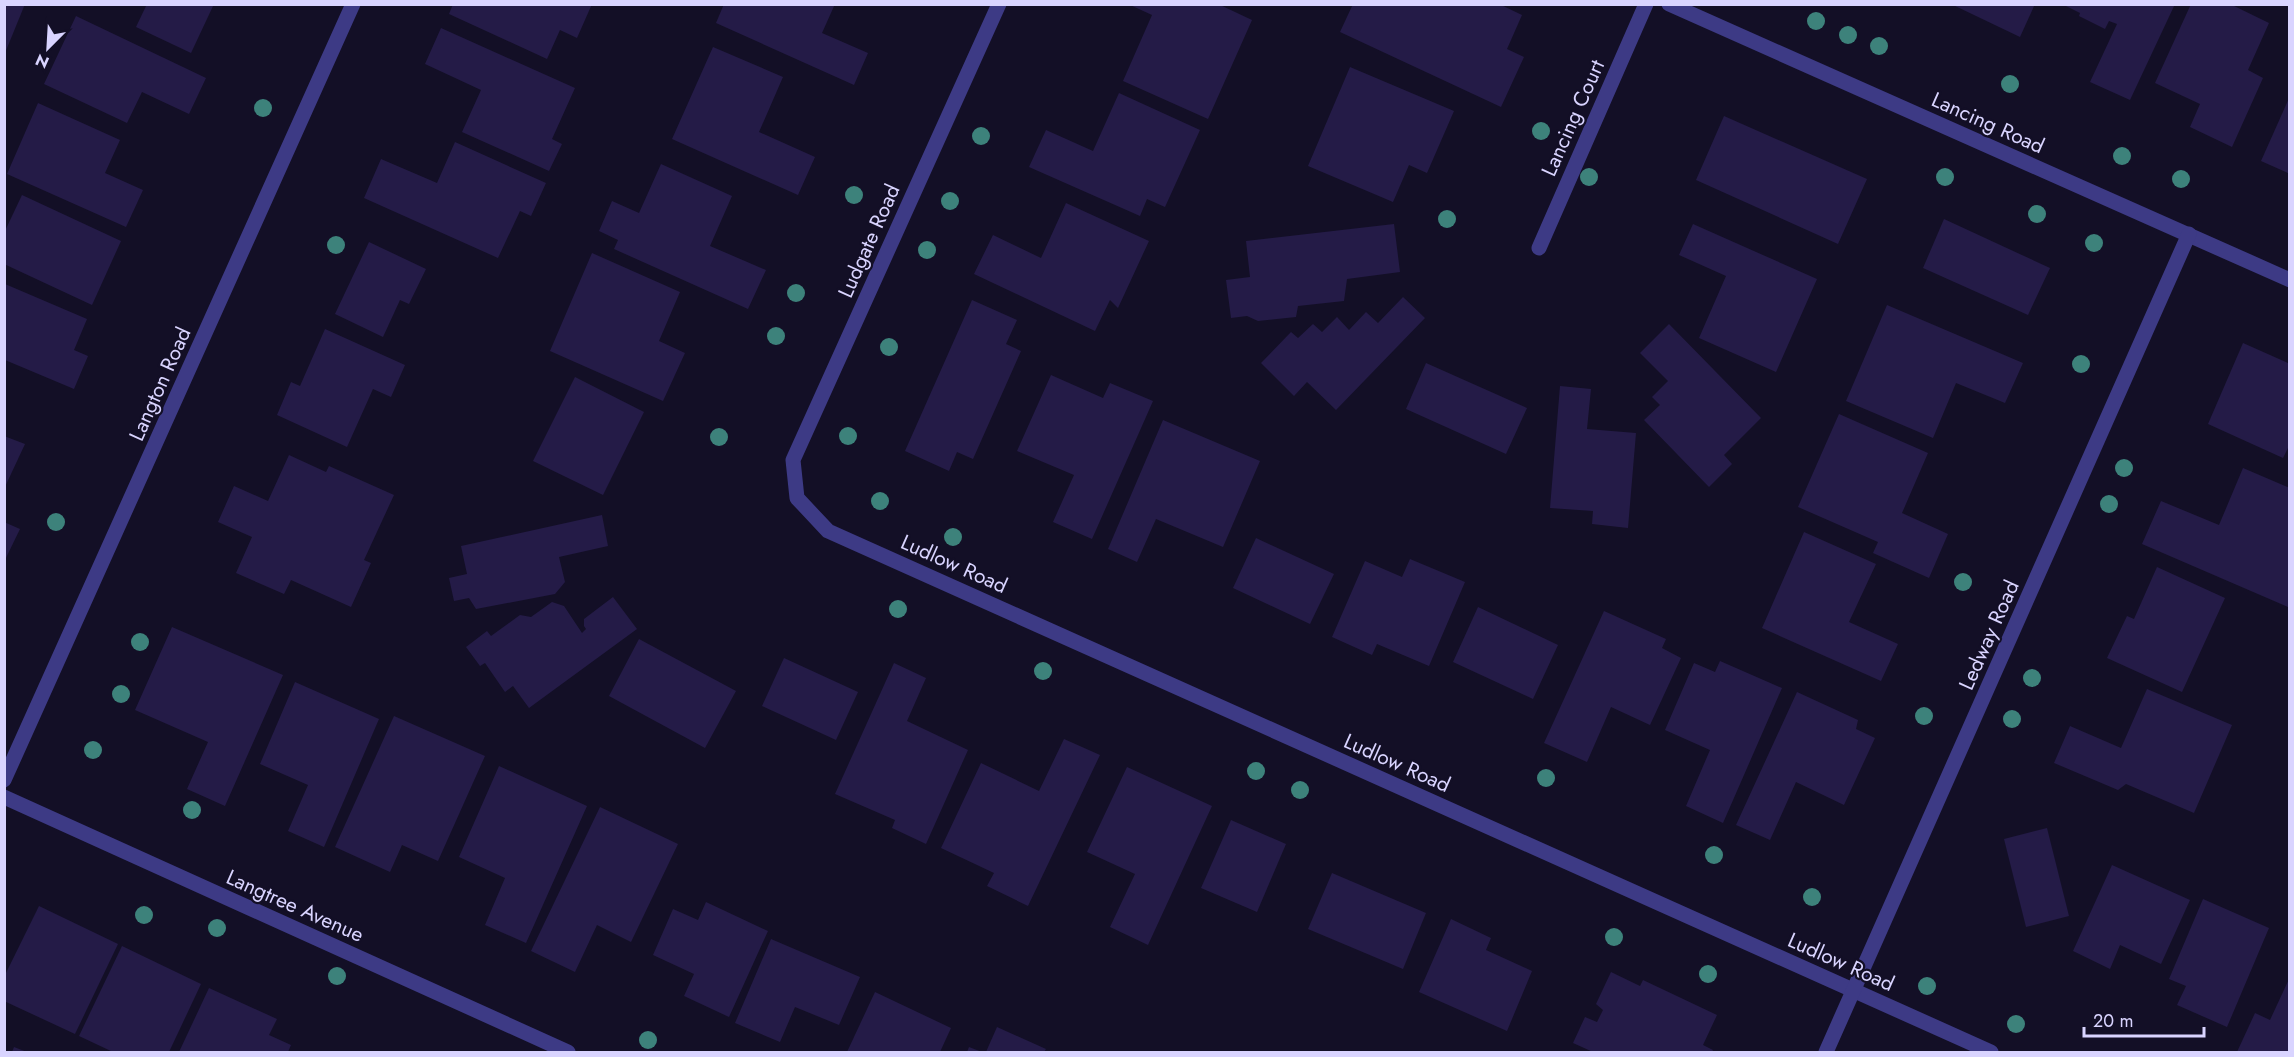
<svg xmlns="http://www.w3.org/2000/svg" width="2294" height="1057" font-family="Jost,sans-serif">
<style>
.building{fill:#241b47}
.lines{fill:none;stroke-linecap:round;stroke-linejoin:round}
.minor{stroke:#3d3a85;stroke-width:15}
.tree{fill:#3d827b}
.labels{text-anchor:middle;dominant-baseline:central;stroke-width:4.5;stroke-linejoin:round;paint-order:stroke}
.street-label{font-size:21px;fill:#d9d4ff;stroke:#130f26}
</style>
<rect width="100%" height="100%" fill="#130f26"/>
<g class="building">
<path d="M4,4h21l-20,49h-1z"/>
<path d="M147,4h67l-23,49 -55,-26z"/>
<path d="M453,4h139l-15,34 -17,-8 -13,29 -98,-45z"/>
<path d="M724,4h111l-13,29 46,20 -14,32 -138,-62z"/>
<path d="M1128,4h90l34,16 -44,99 -85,-38 29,-66z"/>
<path d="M1353,4h146l23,11 -15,34 17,8 -23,50 -161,-75z"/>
<path d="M1951,4h84l-15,33z"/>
<path d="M2062,4h113l-45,96 -40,-18 27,-58 -8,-3 -4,8 -26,-13 1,-3z"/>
<path d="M2191,4h39l39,19 -21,47 15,8 -31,69 -42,-20 10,-23 -45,-21z"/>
<path d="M76,16l130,62 -17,36 -47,-22 -15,31 -83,-39z"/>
<path d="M441,28l134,60 -23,51 10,5 -13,27 -87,-39 19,-42 -56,-26z"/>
<path d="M713,47l70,30 -24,55 56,25 -17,38 -126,-56z"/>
<path d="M1350,67l104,44 -27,62 -18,-8 -16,37 -85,-36z"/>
<path d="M1119,93l81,37 -35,77 -18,-8 -7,17 -111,-49 17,-37 47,21z"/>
<path d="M2290,96v78l-29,-13z"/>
<path d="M38,103l82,37 -15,33 38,17 -17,37 -119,-53z"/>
<path d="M1724,116l143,63 -29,65 -142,-64z"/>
<path d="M455,142l91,41 -15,33 -11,-5 -22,47 -134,-60 17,-39 56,24z"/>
<path d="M661,164l71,32 -22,50 56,24 -18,39 -134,-60 4,-9 -19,-9 13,-30 27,12z"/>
<path d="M22,195l99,46 -29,64 -88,-41v-31z"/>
<path d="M1066,203l83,38 -31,67 -8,-8 -15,31 -121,-57 19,-39 48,23z"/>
<path d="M1944,219l106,49 -22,47 -105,-47z"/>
<path d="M1394,224l6,48 -53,7 -3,22 -46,5 -2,11 -38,4 -11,-5 -16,2 -5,-38 24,-3 -4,-36z"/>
<path d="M1693,224l124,55 -41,93 -77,-34 27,-62 -47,-21z"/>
<path d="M369,242l57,27 -17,35 -9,-4 -17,37 -48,-23z"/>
<path d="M592,253l88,39 -21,49 26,12 -22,48 -113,-50z"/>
<path d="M5,284l82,35 -13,31 14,6 -14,33 -69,-29z"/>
<path d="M1403,297l22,21 -89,92 -29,-28 -13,14 -33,-33 30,-31 7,6 15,-14 9,8 15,-15 12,13 17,-18 12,11z"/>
<path d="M972,300l45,20 -11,24 15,7 -48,108 -16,-7 -8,19 -44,-20z"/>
<path d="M1887,305l136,58 -18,40 -49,-20 -23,55 -87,-37z"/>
<path d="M1669,324l92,94 -37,37 8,9 -23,23 -65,-67 16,-15 -8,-8 16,-16 -28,-28z"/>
<path d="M325,329l80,36 -14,32 -18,-8 -26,58 -70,-32 14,-33 9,4z"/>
<path d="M2243,343l47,21v80l-7,14 -75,-34z"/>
<path d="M1426,363l101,45 -21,46 -100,-45z"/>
<path d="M1051,375l52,23 7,-15 43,18 -61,138 -39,-17 21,-47 -57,-24z"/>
<path d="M575,377l69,35 -41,83 -70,-34z"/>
<path d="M1560,386l31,3 -4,40 49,4 -8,95 -36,-4 1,-13 -43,-3z"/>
<path d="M1839,414l89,39 -26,60 46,21 -19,44 -56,-25 5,-11 -80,-35z"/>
<path d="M1163,420l97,41 -37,86 -67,-28 -19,43 -29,-13z"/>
<path d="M4,436l21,8 -21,45z"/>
<path d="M289,455l37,17 3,-6 65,29 -30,65 7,3 -20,44 -60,-27 -7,14 -48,-21 16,-36 -34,-15 16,-36 34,15z"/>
<path d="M2243,468l47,20 -2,119 -146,-63 19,-43 58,24z"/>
<path d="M602,515l6,31 -49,11 6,25 -10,12 -79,15 -7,-11 -15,3 -5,-23 18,-4 -6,-28z"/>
<path d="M4,522l16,7 -16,33z"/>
<path d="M1804,532l72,32 -27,58 49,22 -17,37 -119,-53z"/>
<path d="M1256,538l78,36 -24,50 -77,-36z"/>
<path d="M1410,559l55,23 -36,84 -52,-22 -5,11 -40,-18 33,-76 37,16z"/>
<path d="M2157,567l68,31 -43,94 -75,-34 20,-42 7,3z"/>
<path d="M613,597l24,32 -108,79 -16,-22 -8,6 -20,-29 -5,3 -14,-19 21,-16 4,5 29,-21 11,2 21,-15 12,4 18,27 4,-4 -2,-3v-7z"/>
<path d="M1478,607l80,38 -25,54 -80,-37z"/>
<path d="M1604,611l62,28 -4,9 19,10 -31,67 -39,-18 -24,55 -43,-19z"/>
<path d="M172,627l111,48 -58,131 -38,-17 21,-47 -73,-32z"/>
<path d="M639,639l97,52 -31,57 -96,-52z"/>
<path d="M784,658l74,34 -22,48 -74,-34z"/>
<path d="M1720,661l62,27 -59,135 -37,-17 24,-56 -45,-20 29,-67 21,9z"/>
<path d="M894,663l32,15 -19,43 61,29 -42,94 -34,-16 3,-8 -60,-26z"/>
<path d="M295,682l84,37 -55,128 -36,-16 20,-46 -48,-21z"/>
<path d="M2147,689l85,36 -38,88 -68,-29 -8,6 -64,-27 16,-37 51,22z"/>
<path d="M1797,692l61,28 -2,9 19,9 -31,67 -48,-23 -26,58 -34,-15z"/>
<path d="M394,716l91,40 -47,105 -36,-16 -12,27 -55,-25z"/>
<path d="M1064,739l36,16 -72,151 -41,-20 7,-13 -53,-25 40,-85 58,28z"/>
<path d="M499,766l88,40 -61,137 -41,-18 20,-47 -46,-21z"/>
<path d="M1127,767l85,39 -64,139 -38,-18 25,-53 -48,-22z"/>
<path d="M600,807l78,37 -47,98 -34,-17 -22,47 -44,-21z"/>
<path d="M1231,820l55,24 -29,68 -56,-24z"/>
<path d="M2047,828l22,88 -43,11 -22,-88z"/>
<path d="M2112,865l78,35 -29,64 -41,-19 -10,24 -37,-18z"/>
<path d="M1332,873l94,40 -23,56 -95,-40z"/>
<path d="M2203,899l66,29 -42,99 -50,-22 9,-19 -17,-7z"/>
<path d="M706,902l62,29 -39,86 -45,-21 10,-22 -41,-19 20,-46 25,11z"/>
<path d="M39,906l79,38 -43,90 -71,-33v-24z"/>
<path d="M1451,919l40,19 -5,12 46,21 -25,60 -88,-39z"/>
<path d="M771,939l89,38 -21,48 -44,-18 -15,35 -45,-19z"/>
<path d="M122,946l79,38 -32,68h-56l-34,-16z"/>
<path d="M1611,972l29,14 3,-6 74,35 -14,30 10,5 -1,2h-119l-20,-9 12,-26 12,5 6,-12 -7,-6z"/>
<path d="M2290,977v75h-53l18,-39 15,7z"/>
<path d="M209,988l68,31 -8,16 22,10 -3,7h-109z"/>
<path d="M875,992l76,36 -11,24h-93z"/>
<path d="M997,1027l49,22 -2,3h-58z"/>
<path d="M14,1047l13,5h-15z"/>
<path d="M969,1047l13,5h-15z"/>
</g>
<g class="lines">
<g class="minor">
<path d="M999,4l-206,456 4,38 31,33 1163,521"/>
<path d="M1669,4l621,276"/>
<path d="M1539,248l107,-244"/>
<path d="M4,780l349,-776"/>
<path d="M4,797l564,255"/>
<path d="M1826,1052l363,-818"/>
</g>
</g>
<g class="tree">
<circle cx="1816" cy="21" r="9"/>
<circle cx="1848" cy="35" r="9"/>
<circle cx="1879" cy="46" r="9"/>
<circle cx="2010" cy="84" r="9"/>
<circle cx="263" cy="108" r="9"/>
<circle cx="1541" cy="131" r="9"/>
<circle cx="981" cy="136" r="9"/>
<circle cx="2122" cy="156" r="9"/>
<circle cx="1589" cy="177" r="9"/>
<circle cx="1945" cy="177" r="9"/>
<circle cx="2181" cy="179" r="9"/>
<circle cx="854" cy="195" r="9"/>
<circle cx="950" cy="201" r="9"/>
<circle cx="2037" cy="214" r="9"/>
<circle cx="1447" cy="219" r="9"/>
<circle cx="2094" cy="243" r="9"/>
<circle cx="336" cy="245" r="9"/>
<circle cx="927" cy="250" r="9"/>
<circle cx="796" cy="293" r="9"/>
<circle cx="776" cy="336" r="9"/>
<circle cx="889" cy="347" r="9"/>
<circle cx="2081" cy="364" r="9"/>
<circle cx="848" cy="436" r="9"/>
<circle cx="719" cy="437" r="9"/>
<circle cx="2124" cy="468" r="9"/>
<circle cx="880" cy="501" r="9"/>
<circle cx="2109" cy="504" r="9"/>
<circle cx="56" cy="522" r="9"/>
<circle cx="953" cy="537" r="9"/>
<circle cx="1963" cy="582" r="9"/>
<circle cx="898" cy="609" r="9"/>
<circle cx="140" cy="642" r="9"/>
<circle cx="1043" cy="671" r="9"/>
<circle cx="2032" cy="678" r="9"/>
<circle cx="121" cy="694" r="9"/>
<circle cx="1924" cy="716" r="9"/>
<circle cx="2012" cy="719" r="9"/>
<circle cx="93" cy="750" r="9"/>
<circle cx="1256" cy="771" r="9"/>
<circle cx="1546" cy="778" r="9"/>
<circle cx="1300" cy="790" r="9"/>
<circle cx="192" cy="810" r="9"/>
<circle cx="1714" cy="855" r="9"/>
<circle cx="1812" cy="897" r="9"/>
<circle cx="144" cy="915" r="9"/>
<circle cx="217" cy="928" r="9"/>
<circle cx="1614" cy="937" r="9"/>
<circle cx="1708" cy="974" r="9"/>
<circle cx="337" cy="976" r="9"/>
<circle cx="1927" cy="986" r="9"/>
<circle cx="2016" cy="1024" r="9"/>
<circle cx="648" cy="1040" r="9"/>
</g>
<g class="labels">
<g class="street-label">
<text transform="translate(1573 118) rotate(-66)">Lancing Court</text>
<text transform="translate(1988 123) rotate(24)">Lancing Road</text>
<text transform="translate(869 241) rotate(-66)">Ludgate Road</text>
<text transform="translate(160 384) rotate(-66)">Langton Road</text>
<text transform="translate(954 564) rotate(24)">Ludlow Road</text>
<text transform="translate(1989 635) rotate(-66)">Ledway Road</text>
<text transform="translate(1397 763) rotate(24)">Ludlow Road</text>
<text transform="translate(295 906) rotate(24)">Langtree Avenue</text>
<text transform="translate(1841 962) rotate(24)">Ludlow Road</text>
</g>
</g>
<rect width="2294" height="1057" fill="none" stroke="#d9d4ff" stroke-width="12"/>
<g transform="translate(48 48) rotate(204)" stroke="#130f26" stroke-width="4.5" paint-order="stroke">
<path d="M0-4.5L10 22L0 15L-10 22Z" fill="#d9d4ff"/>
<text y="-9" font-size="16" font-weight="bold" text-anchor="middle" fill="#d9d4ff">N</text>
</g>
<path d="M2084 1027v9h120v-9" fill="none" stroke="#d9d4ff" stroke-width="3"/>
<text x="2093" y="1027" font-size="18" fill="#d9d4ff" stroke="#130f26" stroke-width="4.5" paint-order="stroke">20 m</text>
</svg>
